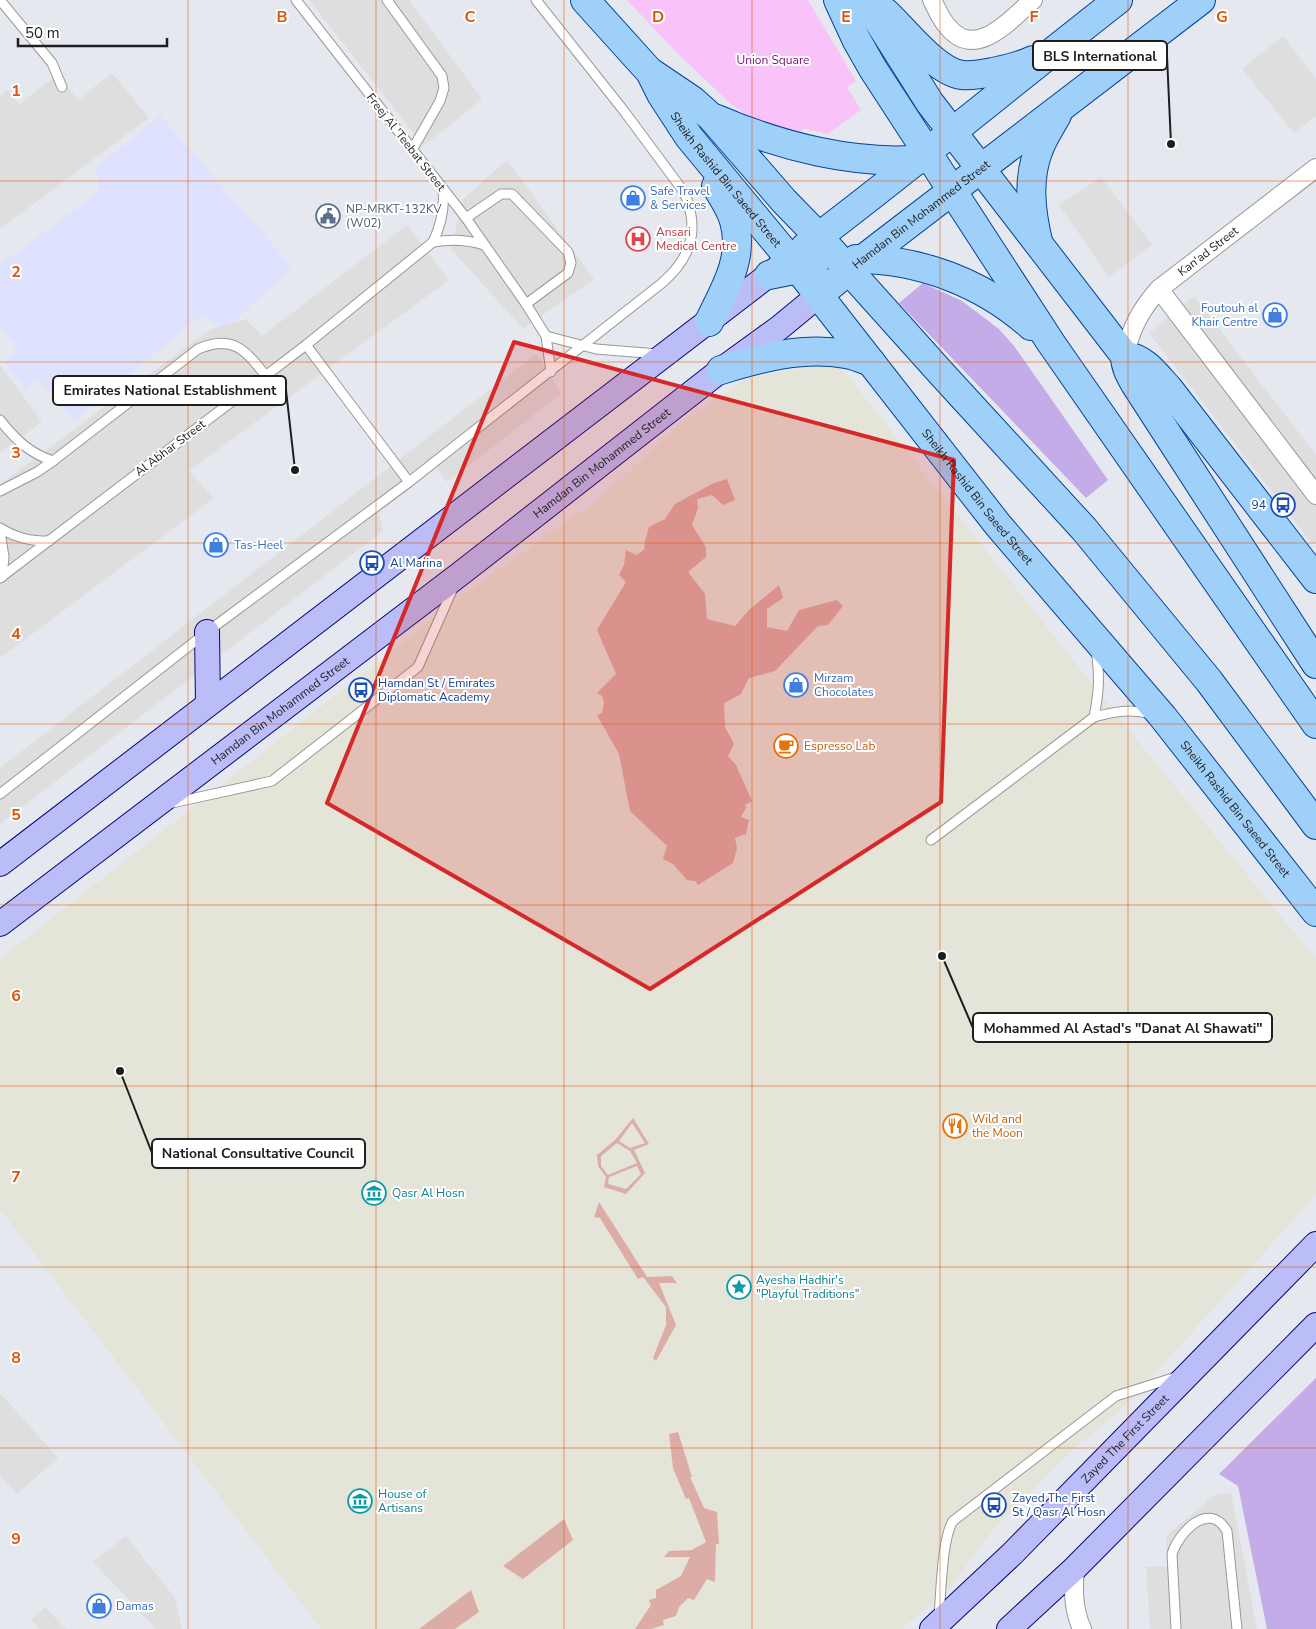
<svg xmlns="http://www.w3.org/2000/svg" width="1316" height="1629" font-family="'Nunito Sans',sans-serif">
<style>
.education{fill:#dfe2fe}
.grass{fill:#c4ace8}
.park{fill:#f7c3f8}
.parking{fill:#dedede}
.plaza{fill:#e5e4d9}
.water{fill:#dcada6;fill-rule:evenodd}
.lines{fill:none;stroke-linecap:round;stroke-linejoin:round}
.service-casing{stroke:#989898;stroke-width:11}
.minor-casing{stroke:#989898;stroke-width:20}
.secondary-casing{stroke:#080774;stroke-width:26}
.primary-casing{stroke:#034396;stroke-width:30}
.service{stroke:#fff;stroke-width:9}
.minor{stroke:#fff;stroke-width:18}
.secondary{stroke:#babdf8;stroke-width:24}
.primary{stroke:#9fd0fa;stroke-width:28}
.marked{fill:#d62828;fill-opacity:0.2;stroke:#d62828;stroke-width:4;stroke-linejoin:round}
.grid{fill:none;stroke:#de560d;stroke-width:1;stroke-opacity:0.55}
.labels{text-anchor:middle;dominant-baseline:central;stroke-width:4;stroke-linejoin:round;paint-order:stroke}
.park-label{font-size:12px;fill:#790e7b;stroke:#fff}
.street-label{font-size:12px;fill:#1e1e1e;stroke:#fff}
.shop-label{font-size:12px;fill:#366cbe;stroke:#fff;text-anchor:start}
.service-label{font-size:12px;fill:#4e5e75;stroke:#fff;text-anchor:start}
.health-label{font-size:12px;fill:#be3a42;stroke:#fff;text-anchor:start}
.transit-label{font-size:12px;fill:#164399;stroke:#fff;text-anchor:start}
.food-label{font-size:12px;fill:#c56008;stroke:#fff;text-anchor:start}
.culture-label{font-size:12px;fill:#0d838f;stroke:#fff;text-anchor:start}
.grid-label{font-size:16px;text-anchor:middle;font-weight:bold;fill:#de560d;stroke:#fff;stroke-width:4;stroke-linejoin:round;paint-order:stroke}
.leader{fill:none;stroke:#1e1e1e;stroke-width:2}
.callout-dot{fill:#1e1e1e;stroke:#fff;stroke-width:2}
.callout{fill:#fff;stroke:#1e1e1e;stroke-width:2}
.callout-label{font-size:14px;text-anchor:middle;font-weight:bold;fill:#1e1e1e}
</style>
<rect width="100%" height="100%" fill="#e5e9ef"/>
<path class="education" d="M160,115l132,152 -68,64 -21,-17 -129,107 -37,-43 -11,11 -22,-26 12,-15 -16,-21v-62l99,-73 -3,-24z"/>
<g class="grass">
<path d="M923,283l39,18 37,28 15,17 94,134 -22,18 -187,-195z"/>
<path d="M1316,1378v251h-49l-29,-143 -19,-12z"/>
</g>
<path class="park" d="M627,0h181l48,81 -9,6 14,23 -33,24 -23,-5 -16,7 -29,-13 -28,-18 -54,-51z"/>
<g class="parking">
<path d="M309,0h100l73,99 -58,47z"/>
<path d="M1283,36l33,43v37l-22,17 -52,-64z"/>
<path d="M112,73l37,45 -149,111v-133l8,-6 11,14 38,-29 21,25z"/>
<path d="M507,160l87,119 -71,50 -72,-80 11,-49z"/>
<path d="M1101,177l51,68 -43,32 -50,-72z"/>
<path d="M407,225l42,55 -260,191 25,27 -214,160v-174l211,-155 35,-10 16,17z"/>
<path d="M1194,296l122,159v87l-4,2 -163,-211z"/>
<path d="M536,354l25,40 -114,88 -10,-14 -58,45 4,18 -383,293v-56z"/>
<path d="M0,365l42,57 -42,31z"/>
<path d="M0,1393l58,65 -41,36 -17,-19z"/>
<path d="M1231,1493l26,136h-107l-4,-62 21,-1 -1,-30 50,-42z"/>
<path d="M126,1536l49,62 7,31h-26l-63,-67z"/>
<path d="M45,1607l21,22h-26l-9,-9z"/>
</g>
<path class="plaza" d="M838,364l286,360 192,235v235l-69,78 -128,140 -46,37 -85,87 -35,48 -51,45h-581l-321,-420v-250l463,-364 136,-96 84,-78 66,-45z"/>
<g class="water">
<path d="M727,479l8,21 -12,5 -11,-10 -15,4 1,9 -6,17 14,22v10l-18,15 17,22 2,25 28,7 14,-16 30,-25 4,13 -16,11v18l20,4 12,-21 38,-10 6,6 -15,19 -10,1 -43,45 -26,7 -8,16 -17,9 1,24 9,17 -6,12 8,9 16,36 -7,4 1,3 -5,9 8,3 -3,14 -11,4 2,10 -4,15 -35,22 -3,-4 -8,-1 -14,-16 -10,-5 4,-13 -37,-35 -11,-57 -22,-39 5,-2 2,-11 -2,-6 -5,-3 19,-19 -19,-44 29,-48 -7,-7 5,-10 2,-15 10,5 8,-5 1,-9 4,-14 16,-8 10,-15 39,-21z"/>
<path d="M633,1118l16,26 -15,6 11,23 -19,21 -22,-7 2,-10 -8,-11 -1,-11 18,-15zM632,1123l13,20 -15,5 -11,-7zM617,1143l13,8 7,12 -29,12 -7,-9v-10zM637,1166l4,8 -15,15 -18,-5 1,-7z"/>
<path d="M599,1202l48,75 25,-1 5,7h-18l17,42 -20,36 -3,-3 13,-33v-18l-23,-30 -5,2 -38,-61 -6,-1z"/>
<path d="M678,1432l14,45h-2l14,31 13,4 2,32h-3l-1,38 -8,-3 -13,21 -6,-2 -9,9 -3,9 -13,4 1,5 -13,4h-16l16,-24 -2,-5 7,-2v-8l25,-14 9,-19h-26l5,-6 23,-1 14,-8 -17,-44 -3,1 -13,-31 -4,-34z"/>
<path d="M564,1519l9,21 -50,39 -20,-13z"/>
<path d="M471,1590l8,22 -24,17h-36z"/>
</g>
<g class="lines">
<g class="service-casing">
<g id="service">
<path d="M0,0l52,63 10,24"/>
<path d="M296,0l170,218 60,86 20,32 5,36"/>
<path d="M387,0l55,76 2,12 -4,13 -28,49"/>
<path d="M466,218l35,-24h11l56,58 3,11 -3,10 -42,31"/>
<path d="M433,242c18,-3 33,-3 51,3"/>
<path d="M546,336l50,13 62,5"/>
<path d="M306,345l103,137"/>
<path d="M0,420c15,19 29,33 53,41"/>
<path d="M0,491l37,-19 16,-11 145,-112c35,-15 47,1 68,27"/>
<path d="M0,528c16,10 30,13 49,13"/>
<path d="M0,531l4,26 -2,20"/>
<path d="M0,578l306,-233 127,-103c8,-17 12,-33 10,-52"/>
<path d="M1094,717c5,-25 6,-42 2,-66"/>
<path d="M0,794l207,-162 202,-150 253,-199c30,-26 38,-54 22,-91l-60,-81 -88,-111"/>
<path d="M172,803l100,-22 146,-114 36,-81"/>
<path d="M931,840l163,-123c19,-5 37,-9 57,-3"/>
<path d="M939,1615c2,-22 3,-77 14,-94l163,-125 60,-19"/>
<path d="M1176,1629l-4,-75c7,-22 37,-54 55,-23l10,98"/>
</g>
</g>
<g class="minor-casing">
<g id="minor">
<path d="M932,0c5,9 9,20 16,27 28,34 63,-8 85,-27"/>
<path d="M1159,289l157,206"/>
<path id="s1" d="M1125,356c5,-27 16,-47 34,-67l157,-121"/>
<path d="M1075,1568c-2,21 -2,41 7,61"/>
</g>
</g>
<g class="secondary-casing">
<g id="secondary">
<path d="M207,632l1,72"/>
<path d="M0,864l783,-600"/>
<path id="s2" d="M0,924l460,-350 261,-204 58,-42 40,-33"/>
<path id="s3" d="M932,1629l80,-75 304,-310"/>
<path d="M1009,1629l66,-61 241,-243"/>
</g>
</g>
<g class="primary-casing">
<g id="primary">
<path id="s4" d="M585,0l65,72 11,22 28,43 110,133 199,255 165,192 153,195"/>
<path d="M838,0l18,39 17,30 178,274 265,381"/>
<path d="M865,0l65,103 195,253c0,11 5,19 10,28l181,280"/>
<path d="M885,12c19,17 51,60 77,63 10,1 21,-1 31,-3 13,-3 28,-6 40,-12"/>
<path d="M652,73l40,27 19,17 73,84 35,36 122,136 143,156 125,152 107,144"/>
<path d="M717,119c63,27 139,47 208,40"/>
<path d="M1038,241c-7,-30 -11,-62 1,-92 4,-11 12,-23 18,-34"/>
<path d="M805,247c106,-80 208,-165 313,-247"/>
<path d="M856,259c64,0 127,24 175,67"/>
<path d="M769,275l45,-9"/>
<path id="s5" d="M819,295l44,-36 338,-259"/>
<path d="M709,322c15,-32 36,-64 25,-101 -3,-12 -11,-23 -18,-35"/>
<path d="M1125,356c20,2 31,19 44,33l147,190"/>
<path d="M721,370c39,-12 83,-24 125,-16 8,1 17,5 25,8"/>
</g>
</g>
<use href="#service" class="service"/>
<use href="#minor" class="minor"/>
<use href="#secondary" class="secondary"/>
<use href="#primary" class="primary"/>
</g>
<path class="marked" d="M514,342l440,118 -13,342 -291,187 -323,-186z"/>
<path class="grid" d="M188,0v1629M376,0v1629M564,0v1629M752,0v1629M940,0v1629M1128,0v1629M0,181h1316M0,362h1316M0,543h1316M0,724h1316M0,905h1316M0,1086h1316M0,1267h1316M0,1448h1316"/>
<defs>
<g id="shop-ring" transform="scale(1.25)"><circle r="9.5" fill="#fff" stroke="#3f7fe0" stroke-width="1.5"/><path d="M-5-2.5h2.3a2.7 3.5 0 0 1 5.4 0H5L5.5 6h-11ZM-1.5-2.5h3a1.5 2.3 0 0 0-3 0Z" fill="#3f7fe0"/></g>
<g id="civic-ring" transform="scale(1.25)"><circle r="9.5" fill="#fff" stroke="#5c6f8a" stroke-width="1.5"/><path d="M-.6-6.5H3V-4.5H.6V-3L4-1V1h2V6H-6V1h2V-1L-.6-3ZM-1.2 2.5V6h2.4V2.5Z" fill="#5c6f8a"/></g>
<g id="hospital-ring" transform="scale(1.25)"><circle r="9.5" fill="#fff" stroke="#e0444e" stroke-width="1.5"/><path d="M-5-5h3v3.5h4V-5h3V5h-3V1.5h-4V5h-3Z" fill="#e0444e"/></g>
<g id="bus-ring" transform="scale(1.25)"><circle r="9.5" fill="#fff" stroke="#1a4fb4" stroke-width="1.5"/><path d="M-5-6H5V4H4V6H2V4H-2V6H-4V4H-5ZM-3.5-4V0h7V-4ZM-3.5 1.2v1.5H-2V1.2ZM2 1.2v1.5H3.5V1.2Z" fill="#1a4fb4"/></g>
<g id="cafe-ring" transform="scale(1.25)"><circle r="9.5" fill="#fff" stroke="#e8710a" stroke-width="1.5"/><path d="M-5.5-4.5H6V0H3Q3 3.5 0 3.5H-2.5Q-5.5 3.5-5.5 0ZM3-3.2v2h1.7v-2ZM-6 4.5H4V6H-6Z" fill="#e8710a"/></g>
<g id="restaurant-ring" transform="scale(1.25)"><circle r="9.5" fill="#fff" stroke="#e8710a" stroke-width="1.5"/><path d="M-5-6h1v4h1v-4h1v4h1v-4h1v5L-1.5 .5V6h-2V.5L-5-1ZM5-6V6H3V1.5H1.5Q1.5-4 5-6Z" fill="#e8710a"/></g>
<g id="museum-ring" transform="scale(1.25)"><circle r="9.5" fill="#fff" stroke="#0f9aa8" stroke-width="1.5"/><path d="M0-6L6-3V-2H-6V-3ZM-5-1h2V3h-2ZM-1-1h2V3h-2ZM3-1h2V3H3ZM-6 4H6V6H-6Z" fill="#0f9aa8"/></g>
<g id="sight-ring" transform="scale(1.25)"><circle r="9.5" fill="#fff" stroke="#0f9aa8" stroke-width="1.5"/><path d="M0-6L1.8-2.2L6-1.7L2.9 1.2L3.7 5.4L0 3.3L-3.7 5.4L-2.9 1.2L-6-1.7L-1.8-2.2Z" fill="#0f9aa8"/></g>
</defs>
<g fill-rule="evenodd">
<use href="#shop-ring" x="633" y="198"/>
<use href="#civic-ring" x="328" y="216"/>
<use href="#hospital-ring" x="638" y="239"/>
<use href="#shop-ring" x="1275" y="315"/>
<use href="#bus-ring" x="1283" y="505"/>
<use href="#shop-ring" x="216" y="545"/>
<use href="#bus-ring" x="372" y="563"/>
<use href="#shop-ring" x="796" y="685"/>
<use href="#bus-ring" x="361" y="690"/>
<use href="#cafe-ring" x="786" y="746"/>
<use href="#restaurant-ring" x="955" y="1126"/>
<use href="#museum-ring" x="374" y="1193"/>
<use href="#sight-ring" x="739" y="1287"/>
<use href="#museum-ring" x="360" y="1501"/>
<use href="#bus-ring" x="994" y="1505"/>
<use href="#shop-ring" x="99" y="1606"/>
</g>
<g class="labels">
<g class="park-label">
<text x="773" y="60">Union Square</text>
</g>
<g class="street-label">
<text transform="translate(406 142) rotate(52)">Freej Al 'Teebat Street</text>
<text stroke="none"><textPath href="#s4" startOffset="229">Sheikh Rashid Bin Saeed Street</textPath></text>
<text stroke="none"><textPath href="#s5" startOffset="130">Hamdan Bin Mohammed Street</textPath></text>
<text stroke="none"><textPath href="#s1" startOffset="138">Kan'ad Street</textPath></text>
<text transform="translate(170 448) rotate(-37)">Al Abhar Street</text>
<text stroke="none"><textPath href="#s2" startOffset="758">Hamdan Bin Mohammed Street</textPath></text>
<text stroke="none"><textPath href="#s4" startOffset="634">Sheikh Rashid Bin Saeed Street</textPath></text>
<text stroke="none"><textPath href="#s2" startOffset="352">Hamdan Bin Mohammed Street</textPath></text>
<text stroke="none"><textPath href="#s4" startOffset="1039">Sheikh Rashid Bin Saeed Street</textPath></text>
<text stroke="none"><textPath href="#s3" startOffset="271">Zayed The First Street</textPath></text>
</g>
<g class="shop-label">
<text x="650" y="191">Safe Travel<tspan x="650" dy="14">&amp; Services</tspan></text>
<text x="1258" y="308" text-anchor="end">Foutouh al<tspan x="1258" dy="14">Khair Centre</tspan></text>
<text x="234" y="545">Tas-Heel</text>
<text x="814" y="678">Mirzam<tspan x="814" dy="14">Chocolates</tspan></text>
<text x="116" y="1606">Damas</text>
</g>
<g class="service-label">
<text x="346" y="209">NP-MRKT-132KV<tspan x="346" dy="14">(W02)</tspan></text>
</g>
<g class="health-label">
<text x="656" y="232">Ansari<tspan x="656" dy="14">Medical Centre</tspan></text>
</g>
<g class="transit-label">
<text x="1266" y="505" text-anchor="end">94</text>
<text x="390" y="563">Al Marina</text>
<text x="378" y="683">Hamdan St / Emirates<tspan x="378" dy="14">Diplomatic Academy</tspan></text>
<text x="1012" y="1498">Zayed The First<tspan x="1012" dy="14">St / Qasr Al Hosn</tspan></text>
</g>
<g class="food-label">
<text x="804" y="746">Espresso Lab</text>
<text x="972" y="1119">Wild and<tspan x="972" dy="14">the Moon</tspan></text>
</g>
<g class="culture-label">
<text x="392" y="1193">Qasr Al Hosn</text>
<text x="756" y="1280">Ayesha Hadhir's<tspan x="756" dy="14">"Playful Traditions"</tspan></text>
<text x="378" y="1494">House of<tspan x="378" dy="14">Artisans</tspan></text>
</g>
</g>
<g class="grid-label">
<text x="282" y="22">B</text>
<text x="470" y="22">C</text>
<text x="658" y="22">D</text>
<text x="846" y="22">E</text>
<text x="1034" y="22">F</text>
<text x="1222" y="22">G</text>
<text x="16" y="96">1</text>
<text x="16" y="277">2</text>
<text x="16" y="458">3</text>
<text x="16" y="639">4</text>
<text x="16" y="820">5</text>
<text x="16" y="1001">6</text>
<text x="16" y="1182">7</text>
<text x="16" y="1363">8</text>
<text x="16" y="1544">9</text>
</g>
<path class="leader" d="M1171 144L1167 56M295 470L286 390M942 956L973 1028M120 1071L152 1153"/>
<g class="callout-dot">
<circle cx="1171" cy="144" r="5"/>
<circle cx="295" cy="470" r="5"/>
<circle cx="942" cy="956" r="5"/>
<circle cx="120" cy="1071" r="5"/>
</g>
<g class="callout">
<rect x="1033" y="41" width="134" height="29" rx="5"/>
<rect x="53" y="376" width="233" height="29" rx="5"/>
<rect x="973" y="1013" width="299" height="29" rx="5"/>
<rect x="152" y="1139" width="213" height="29" rx="5"/>
</g>
<g class="callout-label">
<text x="1100" y="61">BLS International</text>
<text x="170" y="395">Emirates National Establishment</text>
<text x="1123" y="1033">Mohammed Al Astad's "Danat Al Shawati"</text>
<text x="258" y="1158">National Consultative Council</text>
</g>
<path d="M18 38v8h149v-8" fill="none" stroke="#1e1e1e" stroke-width="2.5"/>
<text x="25" y="38" font-size="15" fill="#1e1e1e" stroke="#ffffff" stroke-width="4" paint-order="stroke">50 m</text>
</svg>
